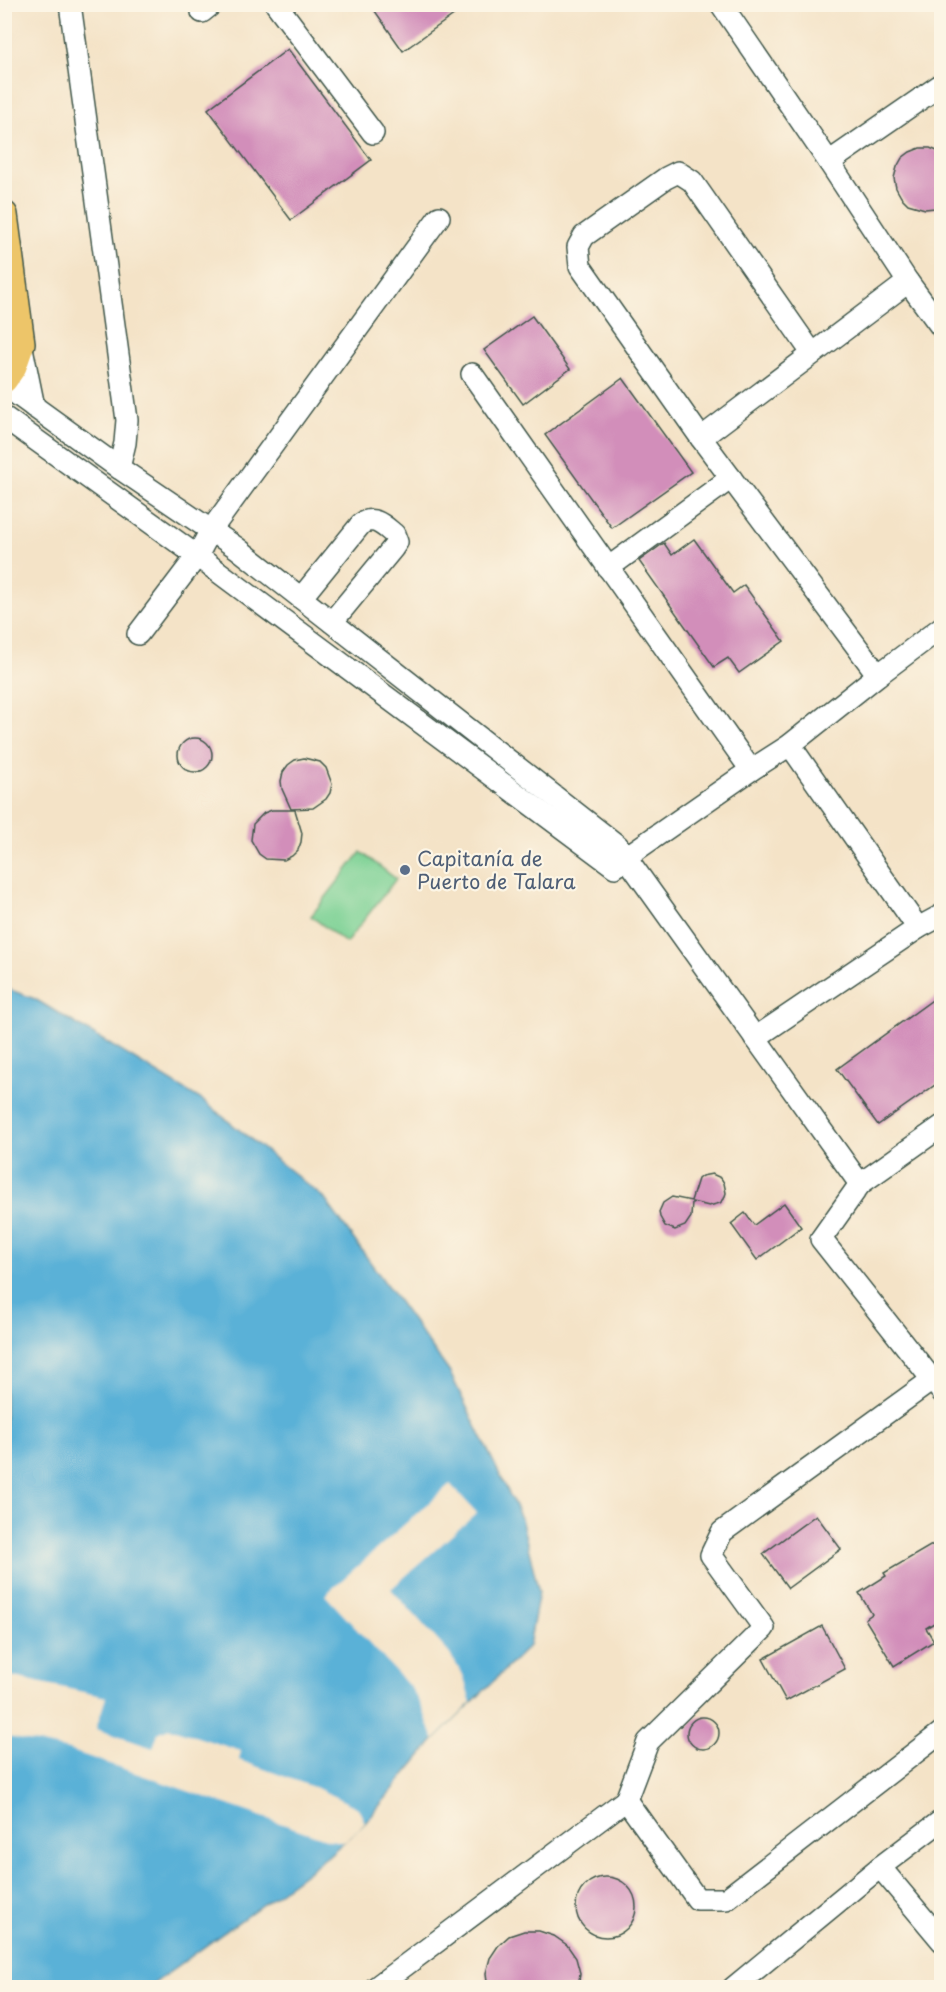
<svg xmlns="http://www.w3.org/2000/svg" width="946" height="1992" font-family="'Playpen Sans',sans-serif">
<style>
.green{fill:#7cd194;stroke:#4e8764;stroke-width:1.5}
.water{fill:#5ab1d7;stroke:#3c7786;stroke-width:1.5}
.pier{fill:#f4e3c7}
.building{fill:#d28eba}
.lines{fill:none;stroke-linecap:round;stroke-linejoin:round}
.minor-casing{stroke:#3f564a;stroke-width:24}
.major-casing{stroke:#3f564a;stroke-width:30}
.minor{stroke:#fff;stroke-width:21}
.major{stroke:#edc569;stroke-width:27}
.service-dot{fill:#5c6f8a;stroke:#fcf5e5;stroke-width:2}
.labels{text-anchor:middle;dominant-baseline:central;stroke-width:4.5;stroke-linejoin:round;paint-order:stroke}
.service-label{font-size:20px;fill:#4e5e75;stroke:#fcf5e5;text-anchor:start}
</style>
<rect width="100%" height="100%" fill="#fcf5e5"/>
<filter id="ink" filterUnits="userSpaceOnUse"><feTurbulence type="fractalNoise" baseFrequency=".0167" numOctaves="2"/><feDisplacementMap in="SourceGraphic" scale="12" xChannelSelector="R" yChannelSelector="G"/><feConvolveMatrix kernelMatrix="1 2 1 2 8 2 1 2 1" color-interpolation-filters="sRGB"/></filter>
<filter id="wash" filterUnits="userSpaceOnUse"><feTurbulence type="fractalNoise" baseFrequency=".008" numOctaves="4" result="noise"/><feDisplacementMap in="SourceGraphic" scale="24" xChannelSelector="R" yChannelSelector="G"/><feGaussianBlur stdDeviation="1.35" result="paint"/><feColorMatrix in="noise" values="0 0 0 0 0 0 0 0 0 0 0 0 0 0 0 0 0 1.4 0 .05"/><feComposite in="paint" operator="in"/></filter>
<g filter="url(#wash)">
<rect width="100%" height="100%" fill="#f4e3c7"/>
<path class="green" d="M361,852l35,27 -50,64 -35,-27z"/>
<path class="water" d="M5,988l30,11 167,101 122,98 126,175 71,145 18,74 -10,54 -95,94 -69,83 -37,33 -43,32 -136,99 -144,1z"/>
<g class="pier">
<path d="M450,1484l27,29 -86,76 58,64 14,22 8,28 -37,37 -11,-31 -12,-21 -86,-93z"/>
<path d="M5,1675l101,22 -10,32 57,19 5,-15 11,-5 72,23 -2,9 80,29 39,19 7,15 -21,19 -15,-2 -260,-90 -64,-14z"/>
</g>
<g id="blocks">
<g class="building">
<path d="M370,4h99l-66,47z"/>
<path d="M288,49l83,111 -80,60 -83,-111z"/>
<path d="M920,148h10l12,5v51l-7,4 -10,1 -17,-5 -7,-7 -5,-9 -2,-10 3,-11 5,-9 8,-6z"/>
<path d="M532,316l38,53 -47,35 -39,-54z"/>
<path d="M623,378l68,94 -79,56 -67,-93z"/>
<path d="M694,539l39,54 11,-8 40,56 -45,32 -11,-15 -14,9 -75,-106 25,-18 8,12z"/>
<circle cx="195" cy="755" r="17"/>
<path d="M304,758l16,4 6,6 6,16 -2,9 -4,6 -13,9 -22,1 -9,-20 -1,-8 2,-9 5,-7 7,-5z"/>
<path d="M272,810h23l7,23 -1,9 -3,8 -6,6 -8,4 -18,-1 -7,-5 -8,-14 2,-16 11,-11z"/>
<path d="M942,993v87l-64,45 -41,-56z"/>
<path d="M712,1174l9,4 3,5 2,10 -2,6 -4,4 -11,3 -17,-4 -1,15 -6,9 -10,4 -10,-4 -5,-9 -1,-5 4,-9 9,-6 19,4 7,-22 4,-3z"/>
<path d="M784,1203l17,24 -44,33 -26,-36 14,-11 9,12z"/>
<path d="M816,1515l25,34 -53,39 -25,-34z"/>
<path d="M942,1539v79l-16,10 8,13 -40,25 -29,-47 7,-5 -13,-21 27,-17 -2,-3z"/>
<path d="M822,1626l23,43 -59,32 -23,-42z"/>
<circle cx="703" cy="1733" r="16"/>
<circle cx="606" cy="1907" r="30"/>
<path d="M524,1931h15l15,5 13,9 9,13 4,15 -2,15h-90l-2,-15 4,-15 8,-12 11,-10z"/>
</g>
</g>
</g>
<g filter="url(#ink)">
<use href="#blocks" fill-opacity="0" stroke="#3f564a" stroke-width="1.5"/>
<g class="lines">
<g class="minor-casing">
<g id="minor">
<path d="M70,4l57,416 -2,23 -6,25"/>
<path d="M276,4l97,129"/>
<path d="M721,4l108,158 79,120 34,46"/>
<path d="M202,12l10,-8"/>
<path d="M829,162l113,-78"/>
<path d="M21,343l13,64"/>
<path d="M812,353l-120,-172 -14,-9 -12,6 -82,58 -6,11 2,19 121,172 177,237"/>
<path d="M472,374l279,396"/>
<path d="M4,385l115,83 118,80 381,298 242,338"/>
<path d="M4,417l193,139 418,311 11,-10 125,-87 39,-25 88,-70 64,-48"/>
<path d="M701,438l207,-156"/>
<path d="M608,568l123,-90"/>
<path d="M301,598l60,-74c13,-9 23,2 33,10l3,8 -4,6 -61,74"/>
<path d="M138,634l59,-78 14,-26 228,-313"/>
<path d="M918,928l24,-13"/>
<path d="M755,1038l163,-110 -128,-183"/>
<path d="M942,1126l-82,58 -39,55 121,153"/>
<path d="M626,1800l22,-58 116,-114 -53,-73 11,-23 210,-152"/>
<path d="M942,1820l-62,47 62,74"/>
<path d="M375,1988l251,-188 71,99h29l216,-167"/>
<path d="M733,1988l147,-121"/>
</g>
</g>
<g class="major-casing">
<path id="major" d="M4,215l17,128 -8,23 -9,13"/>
</g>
<use href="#minor" class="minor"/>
<use href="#major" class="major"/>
</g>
</g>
<circle class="service-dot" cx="405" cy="870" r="6"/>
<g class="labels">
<g class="service-label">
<text x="417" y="858">Capitanía de<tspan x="417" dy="23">Puerto de Talara</tspan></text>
</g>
</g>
<rect width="946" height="1992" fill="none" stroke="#fcf5e5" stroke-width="24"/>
</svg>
